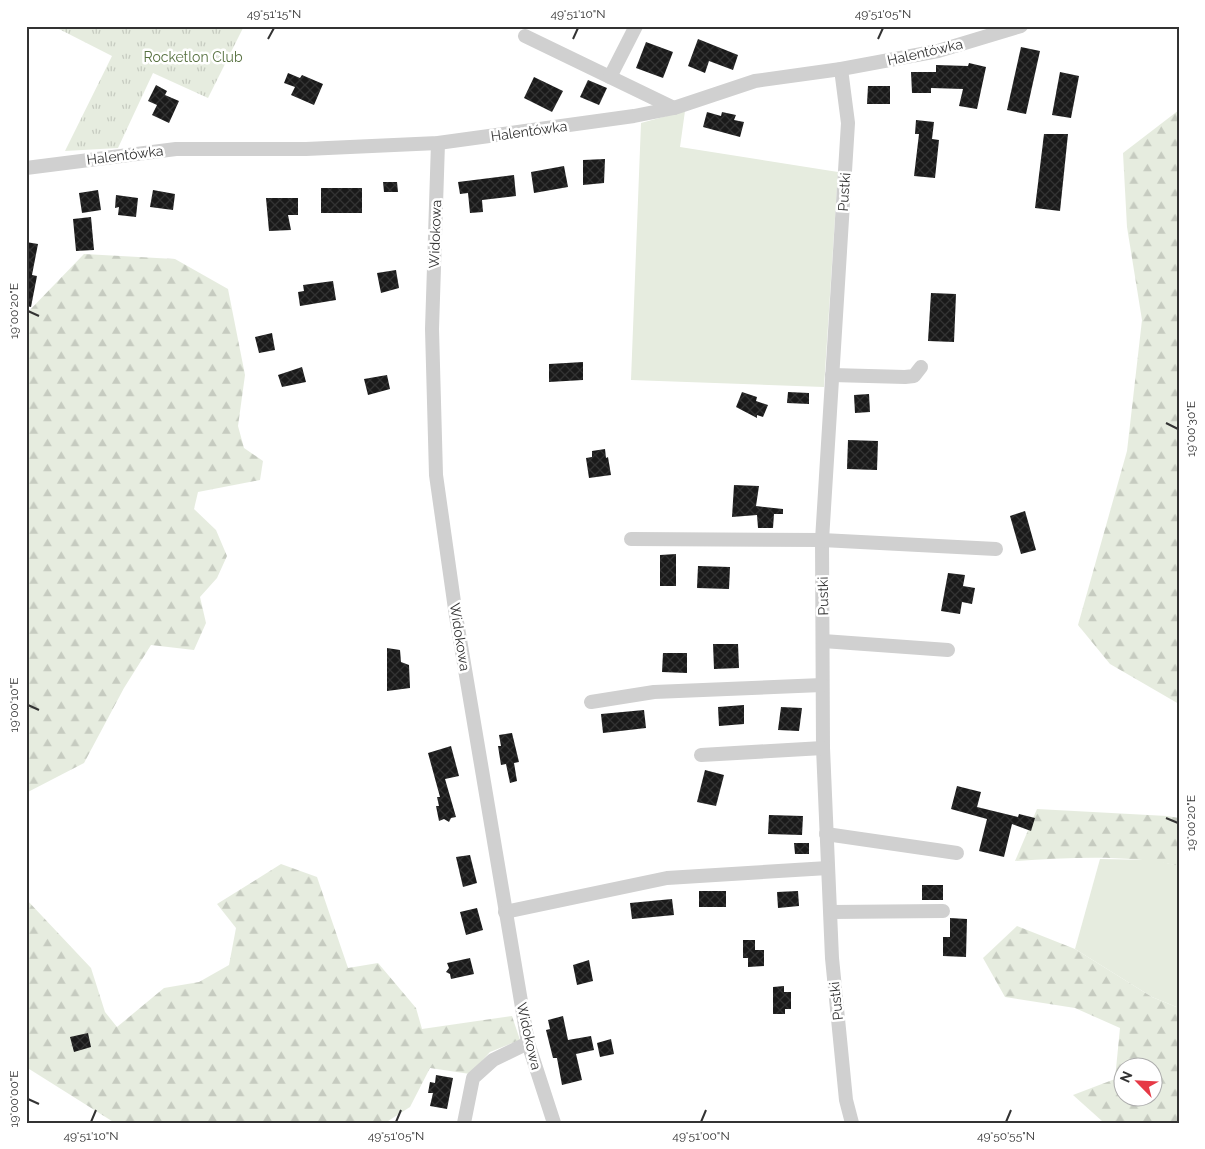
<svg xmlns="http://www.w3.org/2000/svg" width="1205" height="1149" font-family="Raleway,sans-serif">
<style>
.green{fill:#e6ecdf}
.forest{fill:url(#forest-firs);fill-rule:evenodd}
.park{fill:url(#park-tufts)}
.building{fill:url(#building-cross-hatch)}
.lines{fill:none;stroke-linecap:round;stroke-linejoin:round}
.minor{stroke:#d0d0d0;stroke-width:14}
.ticks{fill:none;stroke:#333;stroke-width:2}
.labels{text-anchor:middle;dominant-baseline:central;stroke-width:5;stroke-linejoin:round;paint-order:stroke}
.street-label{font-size:14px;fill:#333;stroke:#fff}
.park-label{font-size:14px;fill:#56703f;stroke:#fff}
.neatline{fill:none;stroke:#333;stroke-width:2}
.ticks-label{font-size:12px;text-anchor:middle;fill:#333}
</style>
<defs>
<pattern id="forest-firs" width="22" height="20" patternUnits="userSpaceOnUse" patternTransform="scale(1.25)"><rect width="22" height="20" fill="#e6ecdf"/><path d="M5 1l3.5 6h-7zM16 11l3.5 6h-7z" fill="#c6cbc0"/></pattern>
<pattern id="park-tufts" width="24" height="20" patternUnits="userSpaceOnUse" patternTransform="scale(1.25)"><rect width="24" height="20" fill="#e6ecdf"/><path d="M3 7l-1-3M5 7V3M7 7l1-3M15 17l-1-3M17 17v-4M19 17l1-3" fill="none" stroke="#c6cbc0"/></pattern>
<pattern id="building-cross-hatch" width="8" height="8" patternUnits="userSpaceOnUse" patternTransform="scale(1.25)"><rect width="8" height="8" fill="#1a1a1a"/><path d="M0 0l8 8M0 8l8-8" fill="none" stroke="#333"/></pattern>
</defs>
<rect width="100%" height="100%" fill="#fff"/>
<g class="green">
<path d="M685,111l-5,36 158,25 -14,215 -193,-7 10,-257z"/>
<path d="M1100,859l54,1 25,6v142l-27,-11 -77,-48z"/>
</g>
<g class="forest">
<path d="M1179,110v594l-69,-40 -32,-39 49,-174 15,-131 -15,-93 -4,-74z"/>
<path d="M84,254l91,5 53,30 17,86 -7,51 6,22 19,13 -3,19 -62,12 -4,17 22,21 11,26 -10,22 -17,19 6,26 -12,27 -43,-5 -27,43 -40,75 -58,30v-479z"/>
<path d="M1037,809l130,7 12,2v48c-53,-12 -110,-8 -164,-5z"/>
<path d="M281,864l36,13 31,91 30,-5 38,45 6,21 90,-13 8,24 -30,12 -20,22 -40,-6 -20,39 -25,16h-270l-89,-56v-168l65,69 14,44 12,15 47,-39 35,-6 30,-17 7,-37 -19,-24z"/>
<path d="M1017,926l58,23 77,48 27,11v115l-77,-2 -29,-26 42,-16 5,-51 -45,-20 -70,-11 -22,-39zM1152,1066v30h-30v-30z"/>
</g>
<path class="park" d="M58,26h186l-36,72 -55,-25 -35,75 -53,3 47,-95 -55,-28z"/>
<g class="building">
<path d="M698,39l40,16 -5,15 -24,-9 -4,12 -17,-7z"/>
<path d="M646,42l27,10 -10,26 -27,-10z"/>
<path d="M1021,47l19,4 -14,63 -19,-4z"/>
<path d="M969,63l17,4 -9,42 -18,-3 4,-17 -32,-1v5h-19l-1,-21h25v-7l32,1z"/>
<path d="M1060,72l19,4 -8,42 -19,-3z"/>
<path d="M288,73l12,5 2,-3 21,9 -9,21 -23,-10 4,-8 -11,-4z"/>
<path d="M534,77l29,14 -11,21 -28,-14z"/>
<path d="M588,80l19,8 -8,17 -19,-8z"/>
<path d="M156,85l11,6 -2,4 14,6 -10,22 -17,-8 5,-10 -9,-4z"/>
<path d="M868,86h22v18h-23z"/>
<path d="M707,112l14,4 1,-4 14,3 -2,5 10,2 -4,15 -37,-10z"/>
<path d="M916,120l18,2 -2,17 7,1 -4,38 -21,-2 5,-42h-4z"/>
<path d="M1044,134h24l-8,77 -25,-3z"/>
<path d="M605,159l-1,24 -21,2v-25z"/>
<path d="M564,166l4,21 -34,6 -3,-21z"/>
<path d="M514,175l2,21 -34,4 1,12 -13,1 -2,-20 -8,1 -2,-12z"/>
<path d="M383,182h14l1,10h-14z"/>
<rect x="321" y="188" width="41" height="25"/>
<path d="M98,190l3,20 -19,3 -3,-20z"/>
<path d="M153,190l22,4 -2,16 -23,-3z"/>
<path d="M116,195l22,3 -2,19 -18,-2 1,-8 -4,1z"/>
<path d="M266,198h32v17h-10l3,15 -22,1z"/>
<path d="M91,217l3,33 -18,1 -3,-32z"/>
<path d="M26,242l12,2 -6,31 5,1 -6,31 -5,-1z"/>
<path d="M396,270l3,18 -18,5 -4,-20z"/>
<path d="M333,281l3,19 -36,6 -2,-14 6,-1 -1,-6z"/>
<path d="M931,293l25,1 -2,48 -26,-1z"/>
<path d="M272,333l3,17 -16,3 -4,-16z"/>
<path d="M583,362v18l-34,2v-18z"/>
<path d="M302,367l4,15 -24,5 -4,-12z"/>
<path d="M387,375l3,14 -22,6 -4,-16z"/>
<path d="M742,392l15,5 -1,4 12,4 -5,12 -6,-2v3l-21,-11z"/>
<path d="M788,392l21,1v11l-22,-1z"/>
<path d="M869,394l1,18 -15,1 -1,-18z"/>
<path d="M848,440l30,1 -1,29 -30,-1z"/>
<path d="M605,449l1,9 2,-1 3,18 -22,3 -3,-20 6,-1v-6z"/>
<path d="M734,485l25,1 -3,20 27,3v5h-9l-1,14h-15l-1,-13 -25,2z"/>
<path d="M1025,511l11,39 -15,4 -11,-38z"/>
<path d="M676,554v32h-16v-31z"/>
<path d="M698,566l32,1 -1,22 -32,-1z"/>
<path d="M948,573l17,2 -2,11 12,2 -3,16 -10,-2 -2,12 -19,-3z"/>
<path d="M713,644h25l1,24 -25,1z"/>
<path d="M387,648l13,2 1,12 8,3 1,23 -23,3z"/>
<path d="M663,653h24v20l-25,-1z"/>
<path d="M744,705v19l-25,2 -1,-19z"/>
<path d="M781,707l21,1 -3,23 -21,-1z"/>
<path d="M644,710l2,18 -43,5 -2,-19z"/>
<path d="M512,733l7,29 -5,1 3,18 -7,2 -4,-19 -5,1 -3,-19h3l-2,-11z"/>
<path d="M451,746l8,30 -14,3 11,38 -5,1 -2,4 -5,-3 -5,2 -3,-15h3l-2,-9h3l-12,-44z"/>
<path d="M705,770l19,5 -8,31 -19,-4z"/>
<path d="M957,786l24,6 -4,15 41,10 1,-3 16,4 -4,13 -19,-7 -8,33 -25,-6 8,-32 -36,-10z"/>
<path d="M769,815l34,1 -1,19 -34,-1z"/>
<path d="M794,843h15v11h-14z"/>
<path d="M470,855l7,28 -14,4 -7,-30z"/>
<rect x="922" y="885" width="21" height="15"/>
<rect x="699" y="891" width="27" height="16"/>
<path d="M798,891l1,15 -21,2 -1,-16z"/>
<path d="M672,899l2,16 -42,4 -2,-16z"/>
<path d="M477,908l6,22 -17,5 -6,-23z"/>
<path d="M950,918l17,1 -1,38 -23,-1v-19h7z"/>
<path d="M743,940h12v10h9v16l-16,1v-9h-5z"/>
<path d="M470,958l4,16 -23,5 -1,-5 -4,-2 3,-4 -2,-5z"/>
<path d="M589,960l4,21 -16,4 -4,-20z"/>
<path d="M784,986v6h7v17h-6v5h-12v-27z"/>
<path d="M563,1016l5,24 23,-4 3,14 -18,4 6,26 -20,5 -5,-27h-4l-7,-28 4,-1 -2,-9z"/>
<path d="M88,1033l3,14 -17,5 -4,-15z"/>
<path d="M611,1039l3,15 -14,3 -3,-14z"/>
<path d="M436,1075l17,3 -6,31 -17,-3 3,-13h-5l2,-11 5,1z"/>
</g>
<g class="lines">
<g class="minor">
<path d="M525,36l149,72"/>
<path d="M841,69l7,54 -26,417 1,208 9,210 14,142 6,23"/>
<path d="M610,77l26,-51"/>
<path d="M438,143l-6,186 4,146 20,141 72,427 26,80"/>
<path d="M26,168l150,-19h130l132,-6 196,-27 40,-8 81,-27 86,-12 97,-18 83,-25"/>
<path d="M832,375l73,2 9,-1 7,-9"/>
<path d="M631,539l191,1 174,9"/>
<path d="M823,641l125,9"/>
<path d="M591,702l63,-10 168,-7"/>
<path d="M701,755l122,-7"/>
<path d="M826,834l131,19"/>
<path d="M505,912l162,-34 161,-10"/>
<path d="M831,912l112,-1"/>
<path d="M464,1123l9,-45 20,-18 35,-17"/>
</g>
</g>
<path class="ticks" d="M268,39l6,-11M573,39l5,-11M878,39l5,-11M28,311l11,5M1166,423l12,6M28,705l11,5M1166,818l12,5M28,1099l11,5M91,1122l5,-12M396,1122l5,-12M701,1122l5,-12M1006,1122l5,-12"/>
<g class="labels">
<g class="street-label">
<text transform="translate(925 52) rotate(-13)">Halentówka</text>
<text transform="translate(529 131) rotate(-8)">Halentówka</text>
<text transform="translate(125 155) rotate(-7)">Halentówka</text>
<text transform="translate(844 192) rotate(-86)">Pustki</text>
<text transform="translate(435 234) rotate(-88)">Widokowa</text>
<text transform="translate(823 596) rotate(-91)">Pustki</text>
<text transform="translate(460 637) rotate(81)">Widokowa</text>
<text transform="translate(836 1001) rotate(-96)">Pustki</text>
<text transform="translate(529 1036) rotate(77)">Widokowa</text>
</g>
<g class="park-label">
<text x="193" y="57">Rocketlon Club</text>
</g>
</g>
<rect width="1205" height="1149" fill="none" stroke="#ffffff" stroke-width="55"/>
<g transform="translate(1138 1082) rotate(294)"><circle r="24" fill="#ffffff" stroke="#adadad"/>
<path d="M0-4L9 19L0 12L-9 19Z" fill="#e63946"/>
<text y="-8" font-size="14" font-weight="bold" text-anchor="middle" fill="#333333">N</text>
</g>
<rect x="28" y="28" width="1150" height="1094" class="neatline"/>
<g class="ticks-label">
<text x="274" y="18">49°51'15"N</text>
<text x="578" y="18">49°51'10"N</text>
<text x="883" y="18">49°51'05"N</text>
<text transform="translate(14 311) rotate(-90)" y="4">19°00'20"E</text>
<text transform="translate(1191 429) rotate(-90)" y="4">19°00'30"E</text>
<text transform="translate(14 705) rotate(-90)" y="4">19°00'10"E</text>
<text transform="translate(1191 823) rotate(-90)" y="4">19°00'20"E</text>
<text transform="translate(14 1099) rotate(-90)" y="4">19°00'00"E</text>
<text x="91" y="1140">49°51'10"N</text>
<text x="396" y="1140">49°51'05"N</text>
<text x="701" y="1140">49°51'00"N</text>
<text x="1006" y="1140">49°50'55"N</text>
</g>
</svg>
